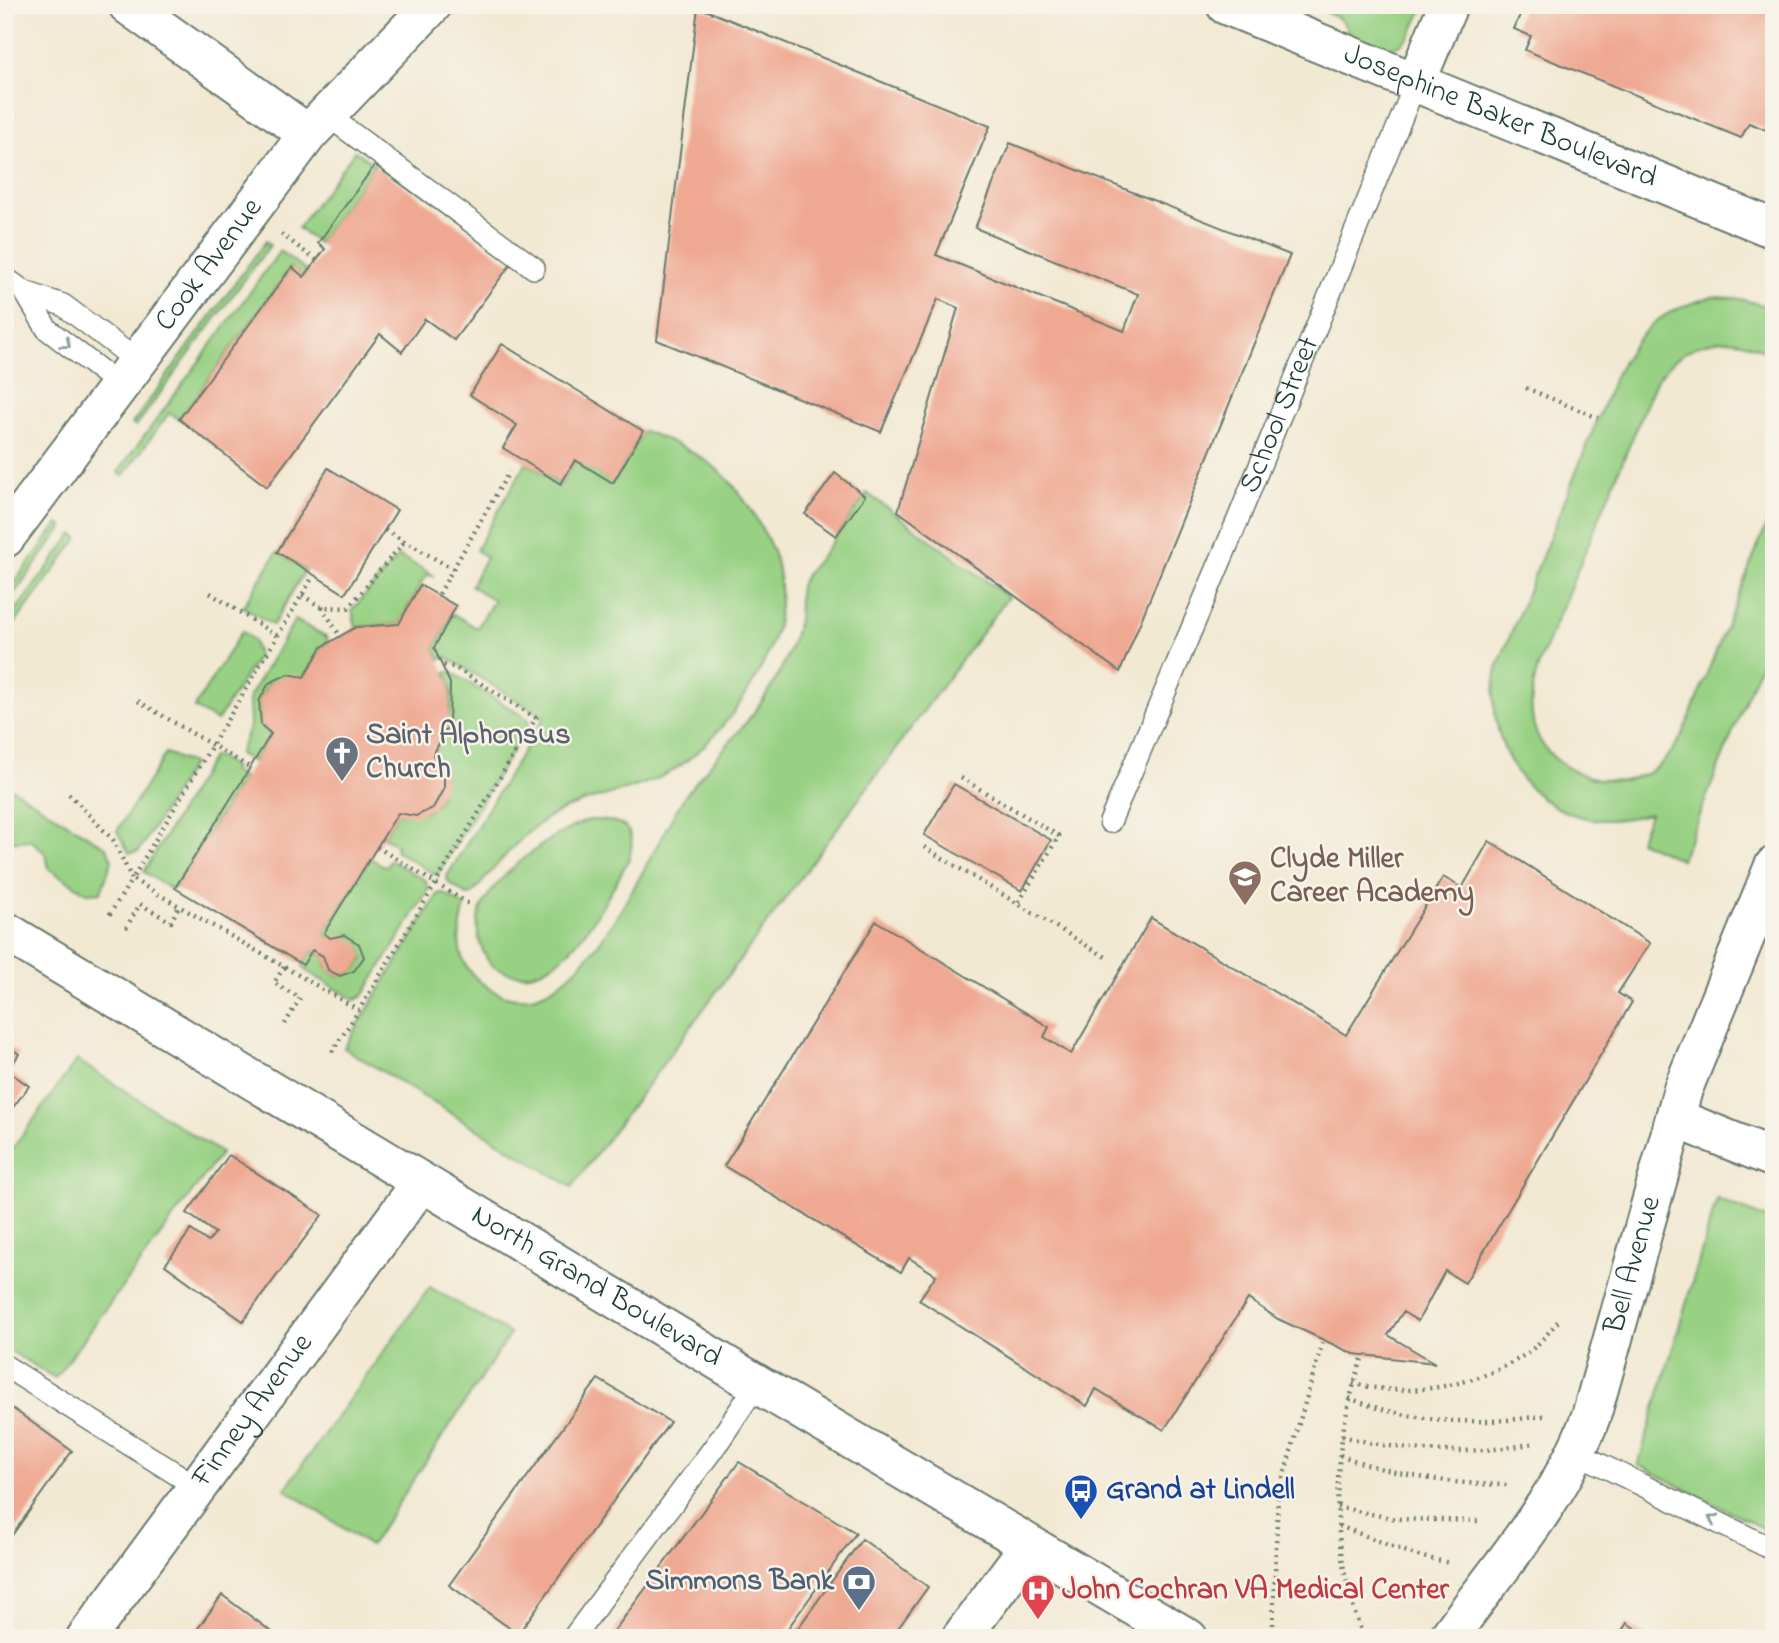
<svg xmlns="http://www.w3.org/2000/svg" width="1779" height="1643" font-family="'Indie Flower',sans-serif">
<style>
.green{fill:#98d184;stroke:#5c875c;stroke-width:2}
.building{fill:#efa993}
.lines{fill:none;stroke-linecap:round;stroke-linejoin:round}
.lane-casing{stroke:#69796c;stroke-width:24}
.street-casing{stroke:#69796c;stroke-width:42}
.primary-casing{stroke:#69796c;stroke-width:42}
.path{stroke:#69796c;stroke-width:4.5;stroke-dasharray:2 5;stroke-linecap:butt}
.lane{stroke:#fff;stroke-width:21}
.street{stroke:#fff;stroke-width:38}
.primary{stroke:#fff;stroke-width:38}
.oneway{stroke:#8f9e9a}
.labels{text-anchor:middle;dominant-baseline:central;stroke-width:5;stroke-linejoin:round;paint-order:stroke}
.street-label{font-size:30px;fill:#1f3d34;stroke:#f7f3e8}
.worship-label{font-size:30px;font-weight:bold;fill:#5b616d;stroke:#f7f3e8;text-anchor:start}
.education-label{font-size:30px;font-weight:bold;fill:#785e54;stroke:#f7f3e8;text-anchor:start}
.transit-label{font-size:30px;font-weight:bold;fill:#164399;stroke:#f7f3e8;text-anchor:start}
.service-label{font-size:30px;font-weight:bold;fill:#4e5e75;stroke:#f7f3e8;text-anchor:end}
.health-label{font-size:30px;font-weight:bold;fill:#be3a42;stroke:#f7f3e8;text-anchor:start}
</style>
<rect width="100%" height="100%" fill="#f7f3e8"/>
<filter id="ink" filterUnits="userSpaceOnUse"><feTurbulence type="fractalNoise" baseFrequency=".0143" numOctaves="2"/><feDisplacementMap in="SourceGraphic" scale="14" xChannelSelector="R" yChannelSelector="G"/><feConvolveMatrix kernelMatrix="1 2 1 2 8 2 1 2 1" color-interpolation-filters="sRGB"/></filter>
<filter id="wash" filterUnits="userSpaceOnUse"><feTurbulence type="fractalNoise" baseFrequency=".00686" numOctaves="4" result="noise"/><feDisplacementMap in="SourceGraphic" scale="28" xChannelSelector="R" yChannelSelector="G"/><feGaussianBlur stdDeviation="1.57" result="paint"/><feColorMatrix in="noise" values="0 0 0 0 0 0 0 0 0 0 0 0 0 0 0 0 0 1.4 0 .05"/><feComposite in="paint" operator="in"/></filter>
<g filter="url(#wash)">
<rect width="100%" height="100%" fill="#f2e9d3"/>
<g class="green">
<path d="M1308,5h116c-19,48 -27,50 -73,31l-8,-14 -8,-6z"/>
<path d="M355,151l20,14 -57,78 -20,-15z"/>
<path d="M266,241l4,4 -134,181 -4,-2z"/>
<path d="M280,251l28,21 -4,5 -13,-10 -112,152 -10,-6 -46,63 -5,-4z"/>
<path d="M1712,297l24,1 38,10v50c-42,-32 -89,-18 -118,23l-115,277c-8,24 -14,50 -5,74 16,41 75,61 114,40 14,-8 23,-22 32,-36l92,-230v124l-93,230 -42,-19 11,-27c-20,4 -39,8 -59,5 -72,-12 -108,-85 -94,-151l118,-292c25,-48 44,-65 97,-79z"/>
<path d="M643,431c67,23 91,45 124,107 13,25 16,54 11,82 -9,54 -67,134 -117,157 -35,16 -77,20 -110,39 -32,19 -55,51 -79,78l-5,1 -19,-13 -1,-6 97,-159 -98,-60 -6,2 -6,-11 19,-34 24,14 17,-28 -23,-14 15,-29 -10,-7 50,-87 35,21 14,-24 38,22z"/>
<path d="M867,493l141,104 -436,590 -228,-139 94,-154 5,-1 22,13c-6,25 -12,48 8,69 93,94 175,-125 212,-179 32,-44 75,-80 98,-131 6,-14 13,-30 15,-45 2,-11 -1,-27 3,-37 4,-9 13,-18 19,-25 16,-22 32,-43 47,-65z"/>
<path d="M58,524l5,3 -58,79v-11z"/>
<path d="M73,534l5,4 -73,99v-12z"/>
<path d="M277,552l28,18 -32,55 -30,-18z"/>
<path d="M399,556l36,20 -8,-1 -5,6 -23,43 -43,3 -4,-17z"/>
<path d="M295,620l32,17 1,7 -6,3 -18,30 -35,6 -10,18 2,24 10,9 -18,28 -14,-8 11,-29 -1,-28z"/>
<path d="M242,631l11,9 5,16 -41,65 -23,-13z"/>
<path d="M446,672h5l77,47v6l-90,149h-4l-39,-24 2,-5 -14,-8 15,-24c36,6 47,-12 46,-46l-11,-12c13,-25 25,-54 13,-83z"/>
<path d="M166,753l26,11 -53,87 -10,2 -12,-22z"/>
<path d="M217,756l17,11 -2,4 11,7 -68,110h-6l-25,-16 68,-115z"/>
<path d="M5,784l102,64 5,12 -11,32 -14,1 -38,-24 -3,-15 -15,-14 -26,2z"/>
<path d="M589,820c30,-1 50,5 40,39 -26,45 -72,147 -138,106 -11,-16 -18,-37 -10,-56 16,-37 72,-76 108,-89z"/>
<path d="M370,858l16,9 4,-7 35,20 4,9 -66,107 -8,4 -50,-30 -2,-5 9,-15 11,6 5,14 12,6 14,-5 10,-13 -6,-14 -28,-6 -6,-5z"/>
<path d="M77,1060l144,93 -166,225 -50,-30v-189z"/>
<path d="M1717,1199l57,23v312l-136,-69z"/>
<path d="M430,1287l80,47 -140,212 -85,-57z"/>
</g>
<g id="blocks">
<g class="building">
<path d="M1524,5h250v128l-25,-10 -8,15 -216,-88 6,-14 -17,-7z"/>
<path d="M698,7l292,119 -54,129 188,76 14,-37 -163,-66 35,-85 280,112 -170,417 -222,-161 60,-203 -20,-9 -57,133 -224,-92z"/>
<path d="M375,165l136,99 -57,76 -29,-21 -23,33 -22,-18 -113,153 -88,-68 113,-152 12,10 21,-28 -7,-6z"/>
<path d="M502,344l141,87 -30,52 -38,-23 -14,24 -58,-36 14,-23 -47,-30z"/>
<path d="M328,468l69,42 -52,84 -68,-42z"/>
<path d="M835,473l30,23 -29,40 -31,-22z"/>
<path d="M420,585l36,21 -22,42 16,35 -1,41 -16,31 11,12v21l-11,20 -17,8 -18,-3 -74,120 6,5 14,-3 15,9 5,13 -10,14 -14,5 -12,-6 -5,-14 -11,-6 -9,15 -128,-77 96,-154 -10,-9 -2,-24 10,-18 19,-9 16,3 18,-30 34,-20 43,-3z"/>
<path d="M954,784l97,56 -29,51 -98,-56z"/>
<path d="M1489,841l161,102 -32,50 14,9 -167,281 -20,-12 -27,50 -15,-9 -15,23 47,28 -81,-9 -76,-35 -30,-20 -84,131 -68,-41 -9,17 -168,-106 17,-25 -27,-17 -8,14 -177,-106 152,-245 173,106 -5,10 27,17 80,-136 195,117 97,-158 19,11z"/>
<path d="M5,1044l14,10 -11,17 21,15 -24,32z"/>
<path d="M229,1155l93,60 -79,106 -78,-56 26,-35 17,12 7,-9 -28,-20z"/>
<path d="M598,1379l72,43 -152,212 -69,-49z"/>
<path d="M5,1403l67,48 -67,94z"/>
<path d="M739,1462l117,71 -75,105h-172z"/>
<path d="M862,1539l66,48 -37,51h-100z"/>
<path d="M222,1595l58,43h-89z"/>
<path d="M1627,1623l22,15h-32z"/>
</g>
</g>
</g>
<g filter="url(#ink)">
<use href="#blocks" fill-opacity="0" stroke="#69796c" stroke-width="2"/>
<g class="lines">
<g class="lane-casing">
<g id="lane">
<path d="M327,115l207,153"/>
<path d="M5,278l20,14 38,13 73,55"/>
<path d="M25,292l22,37 71,55"/>
<path id="s1" d="M1110,822l129,-305 177,-435"/>
<path d="M5,1366l192,121"/>
<path d="M1577,1453l197,97"/>
<path d="M573,1638l148,-200 36,-54"/>
</g>
</g>
<g class="street-casing">
<g id="street">
<path d="M128,5l180,129"/>
<path id="s2" d="M1226,5l548,224"/>
<path d="M1416,82l32,-77"/>
<path id="s3" d="M5,538l303,-404 124,-129"/>
<path d="M1675,1118l99,40"/>
<path id="s4" d="M86,1638l335,-455"/>
<path d="M961,1638l68,-92"/>
<path id="s5" d="M1448,1638c51,-71 115,-141 144,-225l91,-324 91,-223"/>
</g>
</g>
<g class="primary-casing">
<g id="primary">
<path id="s6" d="M5,931l752,453 431,254"/>
</g>
</g>
<g class="path">
<path d="M281,234l35,26"/>
<path d="M1526,388l72,30"/>
<path d="M385,530l68,39 -15,27"/>
<path d="M453,569l56,-97"/>
<path d="M311,580l-179,299 227,131 177,-292 -82,-51 -12,-2"/>
<path d="M210,593l67,43"/>
<path d="M302,595l19,12 27,1 56,-66"/>
<path d="M322,607l18,29"/>
<path d="M138,701l111,66"/>
<path d="M961,778l98,58 -42,69"/>
<path d="M69,794l44,46 19,39 -24,38"/>
<path d="M377,847l92,57"/>
<path d="M924,847l185,112"/>
<path d="M126,928l14,-24 31,18 8,-16"/>
<path d="M284,967l-10,16 26,15 -15,26"/>
<path d="M332,1052l27,-42"/>
<path d="M1362,1359c-32,90 -34,190 2,279"/>
<path d="M1353,1383c53,16 123,3 170,-27 15,-9 27,-26 38,-38"/>
<path d="M1349,1398c65,26 130,28 199,17"/>
<path d="M1342,1436c65,17 127,20 193,7"/>
<path d="M1340,1455c54,21 110,29 167,30"/>
<path d="M1337,1507l59,12 86,2"/>
<path d="M1339,1526l79,30 32,7"/>
<path d="M1273,1625l5,-129 45,-155"/>
</g>
<use href="#lane" class="lane"/>
<use href="#street" class="street"/>
<use href="#primary" class="primary"/>
</g>
<defs><path id="oneway-chevron" d="M-2-3.5L2.5 0L-2 3.5" fill="none" stroke-width="1.6" stroke-linecap="round" stroke-linejoin="round" transform="scale(1.75)"/></defs>
<g class="oneway">
<use href="#oneway-chevron" transform="translate(66 344) rotate(38)"/>
<use href="#oneway-chevron" transform="translate(1713 1519) rotate(-154)"/>
</g>
</g>
<defs>
<g id="church-pin" transform="scale(1.75)"><path d="M0 17L-7.5 6A9.5 9.5 0 1 1 7.5 6Z" fill="#6b7280" stroke="#f7f3e8"/><path d="M-1.2-6h2.4v3.5h3.3v2.4h-3.3V6h-2.4V-.1h-3.3v-2.4h3.3Z" fill="#fff"/></g>
<g id="school-pin" transform="scale(1.75)"><path d="M0 17L-7.5 6A9.5 9.5 0 1 1 7.5 6Z" fill="#8d6e63" stroke="#f7f3e8"/><path d="M0-5L7-2L0 1L-7-2ZM-4 1L0 2.5L4 1V4Q0 6-4 4Z" fill="#fff"/></g>
<g id="bus-pin" transform="scale(1.75)"><path d="M0 17L-7.5 6A9.5 9.5 0 1 1 7.5 6Z" fill="#1a4fb4" stroke="#f7f3e8"/><path d="M-5-6H5V4H4V6H2V4H-2V6H-4V4H-5ZM-3.5-4V0h7V-4ZM-3.5 1.2v1.5H-2V1.2ZM2 1.2v1.5H3.5V1.2Z" fill="#fff"/></g>
<g id="bank-pin" transform="scale(1.75)"><path d="M0 17L-7.5 6A9.5 9.5 0 1 1 7.5 6Z" fill="#5c6f8a" stroke="#f7f3e8"/><path d="M-6-4H6V4H-6ZM0-2.3a2.3 2.3 0 1 0 0 4.6a2.3 2.3 0 1 0 0-4.6Z" fill="#fff"/></g>
<g id="hospital-pin" transform="scale(1.75)"><path d="M0 17L-7.5 6A9.5 9.5 0 1 1 7.5 6Z" fill="#e0444e" stroke="#f7f3e8"/><path d="M-5-5h3v3.5h4V-5h3V5h-3V1.5h-4V5h-3Z" fill="#fff"/></g>
</defs>
<g fill-rule="evenodd">
<use href="#church-pin" x="342" y="753"/>
<use href="#school-pin" x="1245" y="877"/>
<use href="#bus-pin" x="1081" y="1491"/>
<use href="#bank-pin" x="859" y="1582"/>
<use href="#hospital-pin" x="1038" y="1591"/>
</g>
<g class="labels">
<g class="street-label">
<text stroke="none"><textPath href="#s2" startOffset="296">Josephine Baker Boulevard</textPath></text>
<text stroke="none"><textPath href="#s3" startOffset="341">Cook Avenue</textPath></text>
<text stroke="none"><textPath href="#s1" startOffset="441">School Street</textPath></text>
<text stroke="none"><textPath href="#s5" startOffset="422">Bell Avenue</textPath></text>
<text stroke="none"><textPath href="#s6" startOffset="690">North Grand Boulevard</textPath></text>
<text stroke="none"><textPath href="#s4" startOffset="282">Finney Avenue</textPath></text>
</g>
<g class="worship-label">
<text x="366" y="736">Saint Alphonsus<tspan x="366" dy="34">Church</tspan></text>
</g>
<g class="education-label">
<text x="1270" y="860">Clyde Miller<tspan x="1270" dy="34">Career Academy</tspan></text>
</g>
<g class="transit-label">
<text x="1106" y="1491">Grand at Lindell</text>
</g>
<g class="service-label">
<text x="834" y="1582">Simmons Bank</text>
</g>
<g class="health-label">
<text x="1062" y="1591">John Cochran VA Medical Center</text>
</g>
</g>
<rect width="1779" height="1643" fill="none" stroke="#f7f3e8" stroke-width="28"/>
</svg>
